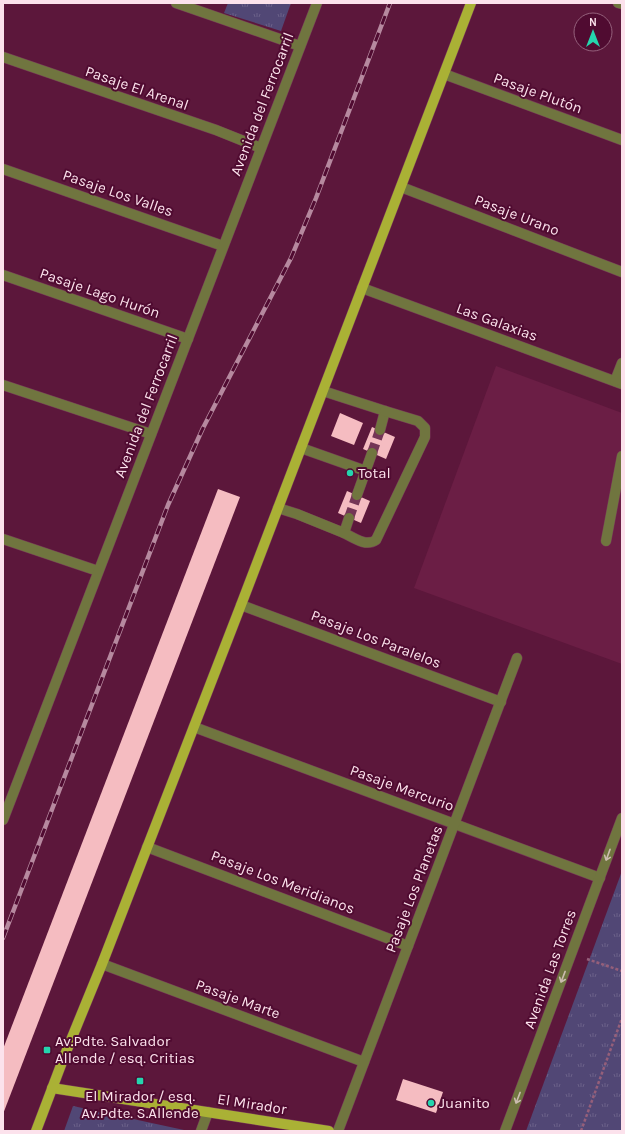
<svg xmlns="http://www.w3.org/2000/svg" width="625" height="1134" font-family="Karla,sans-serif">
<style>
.built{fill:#6b1e45}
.grass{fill:url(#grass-tufts)}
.building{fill:#f5bcc1}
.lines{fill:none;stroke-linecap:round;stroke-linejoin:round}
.minor-tunnel{stroke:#743556;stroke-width:10;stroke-dasharray:10 5;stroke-linecap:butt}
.minor-casing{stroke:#763757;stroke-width:11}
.major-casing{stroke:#763757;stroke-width:11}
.path{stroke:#955f7a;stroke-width:2.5;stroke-dasharray:3 2;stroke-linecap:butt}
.minor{stroke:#70753f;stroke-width:10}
.major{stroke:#aab135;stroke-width:10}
.rail-casing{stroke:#b6899f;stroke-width:4.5}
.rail{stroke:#500b31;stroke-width:3;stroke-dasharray:9;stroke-linecap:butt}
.oneway{stroke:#cbbcaf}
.poi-dot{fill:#25d5ae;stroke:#500b31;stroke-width:1.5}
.labels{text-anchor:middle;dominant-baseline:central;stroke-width:4;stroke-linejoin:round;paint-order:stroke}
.street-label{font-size:15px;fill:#fce2ec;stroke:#500b31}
.poi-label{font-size:15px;fill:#fce2ec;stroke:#500b31;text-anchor:start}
</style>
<defs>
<pattern id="grass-tufts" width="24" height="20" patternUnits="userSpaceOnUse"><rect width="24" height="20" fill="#514775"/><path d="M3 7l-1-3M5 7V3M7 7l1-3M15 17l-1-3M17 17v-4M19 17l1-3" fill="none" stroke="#6b6189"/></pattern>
</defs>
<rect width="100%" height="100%" fill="#5c173b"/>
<path class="built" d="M496,366l126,47v251l-208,-76z"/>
<g class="grass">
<path d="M228,3h63l-10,28 -57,-18z"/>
<path d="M622,871v260h-96z"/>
<path d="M73,1106l111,24 -120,1z"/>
</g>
<g class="building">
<path d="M340,413l23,10 -9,22 -23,-9z"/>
<path d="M372,427l23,10 -9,22 -23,-10z"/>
<path d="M218,489l22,8 -237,617v-65z"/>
<path d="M347,491l23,10 -9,22 -23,-10z"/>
<path d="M403,1079l40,13 -7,21 -40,-13z"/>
</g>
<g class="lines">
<g class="minor-tunnel">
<path d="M372,453l8,-23"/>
<path d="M349,518l8,-23"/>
</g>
<g class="minor-casing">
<g id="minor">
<path d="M176,3l124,43"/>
<path d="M618,3l4,1"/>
<path d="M3,57l213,73 45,18"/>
<path d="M444,74l178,66"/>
<path d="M3,169l220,77"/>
<path d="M401,187l221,85"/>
<path d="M3,275l185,64"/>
<path d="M362,288l260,96"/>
<path d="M615,381l7,-18"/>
<path d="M3,385l148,49"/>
<path d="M323,391l62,20 -5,19"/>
<path d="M301,448l65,23"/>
<path d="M357,495l15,-42"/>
<path d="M278,508l19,6 47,19 5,-15"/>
<path d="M344,533c10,5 22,14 32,7l49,-103v-9l-7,-7 -33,-10"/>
<path d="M3,539l95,32"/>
<path d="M606,541l16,-85"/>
<path d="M241,605l260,97"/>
<path d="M194,727l406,151"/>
<path d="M3,820l314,-817"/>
<path d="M147,847l261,99"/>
<path d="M102,964l262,98"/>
<path d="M201,1131l7,-19"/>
<path d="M338,1131l179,-473"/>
<path d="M505,1131l117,-313"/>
</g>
</g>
<g class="major-casing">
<g id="major">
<path d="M52,1088l277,43"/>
<path d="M36,1131l28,-74 38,-93 139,-359 230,-602"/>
</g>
</g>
<g class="path">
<path d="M587,959l35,12"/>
<path d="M581,1131l41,-113"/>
</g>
<use href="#minor" class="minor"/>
<use href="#major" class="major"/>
<g class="rail-casing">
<path id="rail" d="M3,938l165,-433 35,-77 88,-170 25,-60 74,-195"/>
</g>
<use href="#rail" class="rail"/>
</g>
<defs><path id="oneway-shaft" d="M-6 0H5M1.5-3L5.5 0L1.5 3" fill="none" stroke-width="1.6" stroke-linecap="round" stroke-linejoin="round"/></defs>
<g class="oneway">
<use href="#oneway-shaft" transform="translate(608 855) rotate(110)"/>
<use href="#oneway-shaft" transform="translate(563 977) rotate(111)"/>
<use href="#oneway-shaft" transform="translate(518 1098) rotate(111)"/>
</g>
<g class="poi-dot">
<circle cx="350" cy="473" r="4"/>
<rect x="43" y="1046" width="8" height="8" rx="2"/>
<rect x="136" y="1077" width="8" height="8" rx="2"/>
<circle cx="431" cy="1103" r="4"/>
</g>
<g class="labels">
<g class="street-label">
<text transform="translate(137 88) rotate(19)">Pasaje El Arenal</text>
<text transform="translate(538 93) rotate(20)">Pasaje Plutón</text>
<text transform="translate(262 104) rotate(-69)">Avenida del Ferrocarril</text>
<text transform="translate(118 193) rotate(19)">Pasaje Los Valles</text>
<text transform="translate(517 215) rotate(21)">Pasaje Urano</text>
<text transform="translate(100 293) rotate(19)">Pasaje Lago Hurón</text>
<text transform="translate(497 322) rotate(20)">Las Galaxias</text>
<text transform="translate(146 406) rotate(-69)">Avenida del Ferrocarril</text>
<text transform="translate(376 639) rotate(21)">Pasaje Los Paralelos</text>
<text transform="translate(402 788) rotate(20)">Pasaje Mercurio</text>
<text transform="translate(283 882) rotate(21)">Pasaje Los Meridianos</text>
<text transform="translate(414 889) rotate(-69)">Pasaje Los Planetas</text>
<text transform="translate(550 969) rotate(-70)">Avenida Las Torres</text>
<text transform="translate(238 999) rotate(20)">Pasaje Marte</text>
<text transform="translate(252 1104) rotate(9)">El Mirador</text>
</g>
<g class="poi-label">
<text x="358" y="473">Total</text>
<text x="55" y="1041">Av.Pdte. Salvador<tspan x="55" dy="17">Allende / esq. Critias</tspan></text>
<text x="140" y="1096" text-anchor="middle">El Mirador / esq.<tspan x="140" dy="17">Av.Pdte. S.Allende</tspan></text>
<text x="439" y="1103">Juanito</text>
</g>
</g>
<rect width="625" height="1134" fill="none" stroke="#fce2ec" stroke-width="8"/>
<g transform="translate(593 32)"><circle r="19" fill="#500b31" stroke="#95617c"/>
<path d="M0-3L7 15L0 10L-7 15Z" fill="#25d5ae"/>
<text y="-6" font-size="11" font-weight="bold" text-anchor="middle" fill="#fce2ec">N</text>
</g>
</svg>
